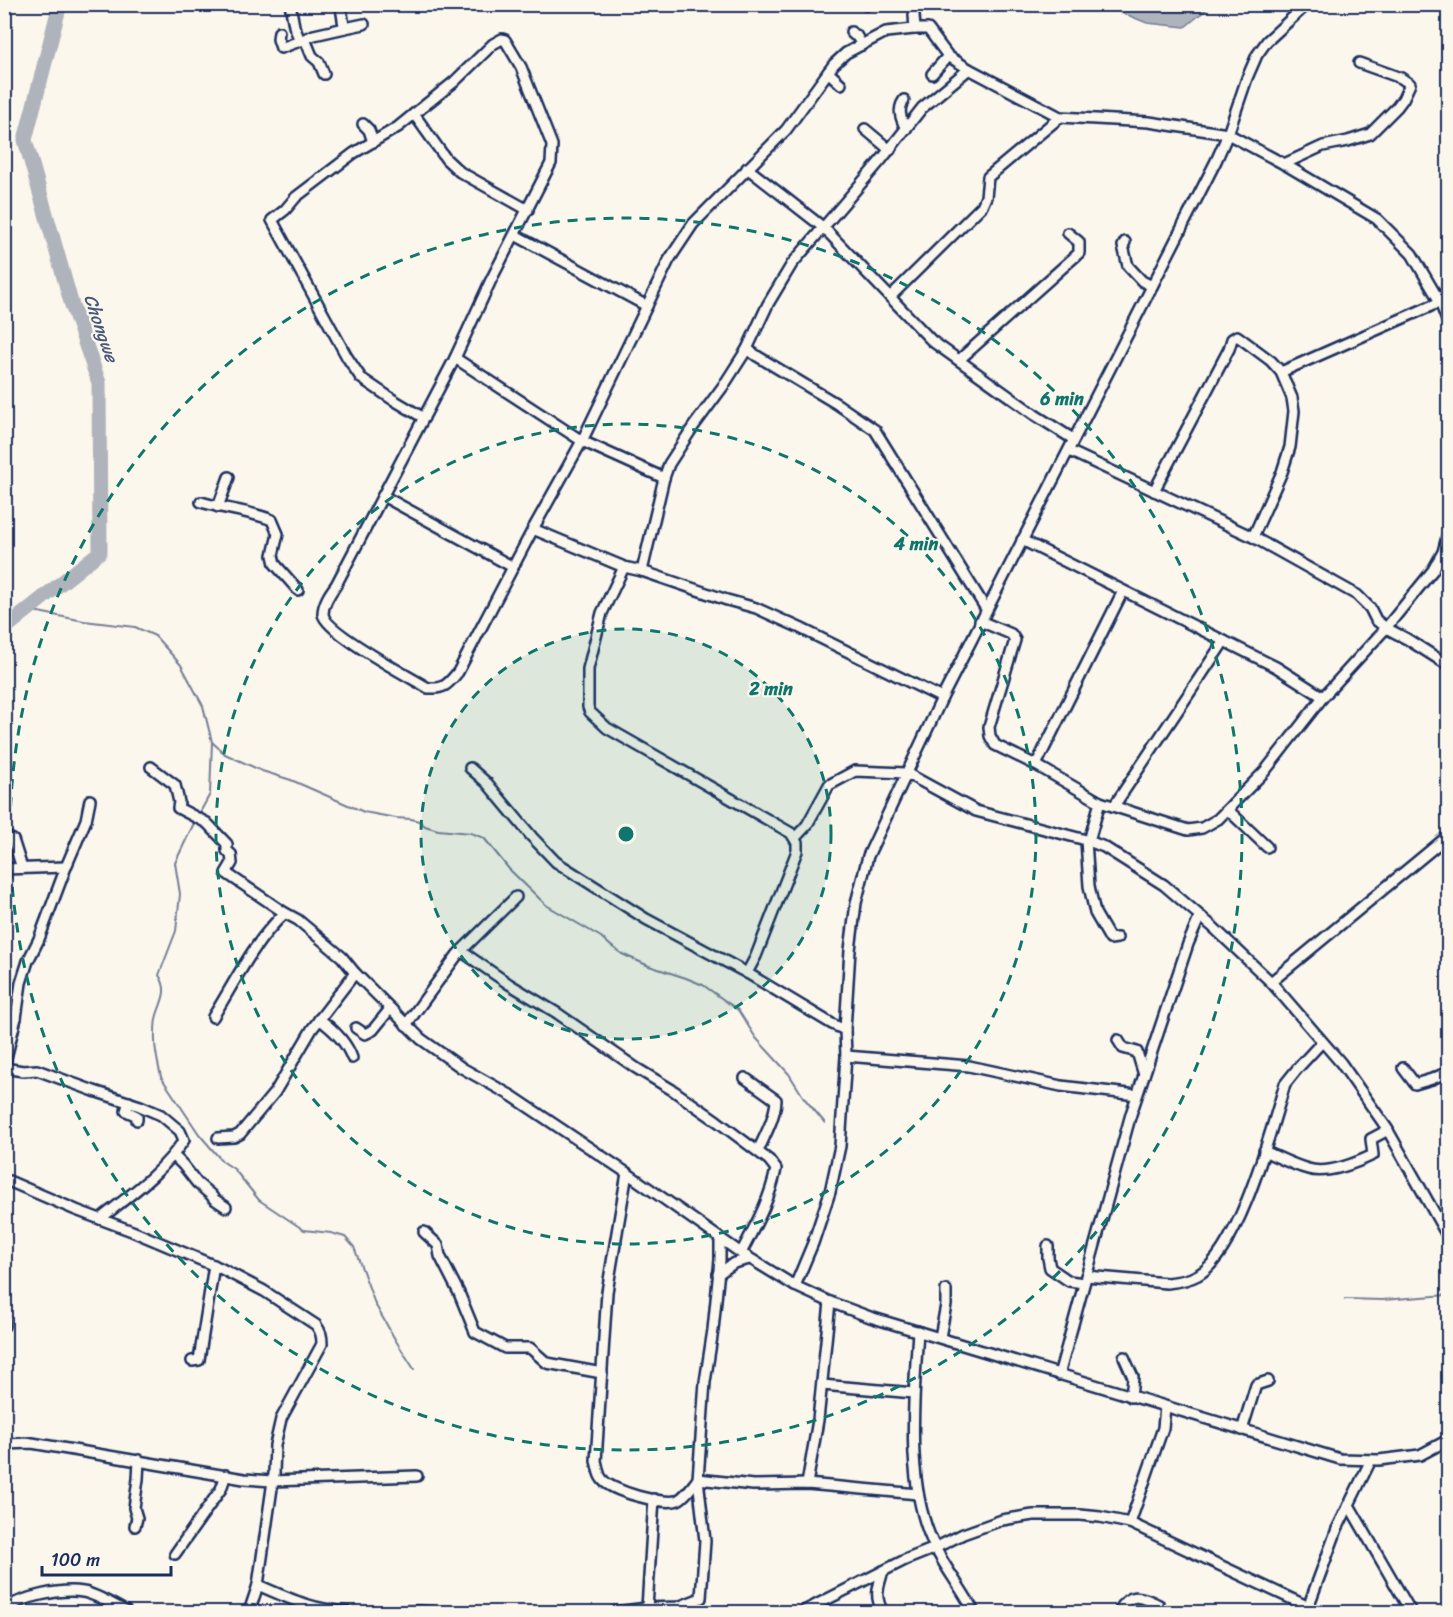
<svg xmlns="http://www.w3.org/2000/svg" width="1453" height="1617" font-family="Sriracha,sans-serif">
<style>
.water{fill:#afb3bb;stroke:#747e96;stroke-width:1.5}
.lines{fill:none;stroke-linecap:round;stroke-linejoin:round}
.stream{stroke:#747e96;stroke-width:2}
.river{stroke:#afb3bb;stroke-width:15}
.minor-casing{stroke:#1b2f5e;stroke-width:14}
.minor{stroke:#fbf7ec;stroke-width:9}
.ring{fill:none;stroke:#0f766e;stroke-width:3;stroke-dasharray:10 8}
.labels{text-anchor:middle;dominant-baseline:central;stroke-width:4.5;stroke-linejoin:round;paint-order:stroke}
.water-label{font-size:18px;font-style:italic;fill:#47577a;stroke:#fbf7ec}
.centre{fill:#0f766e;stroke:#fbf7ec;stroke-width:3}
.ring-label{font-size:18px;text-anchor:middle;font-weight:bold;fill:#0f766e;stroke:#fbf7ec;stroke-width:4.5;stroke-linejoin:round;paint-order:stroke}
</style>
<rect width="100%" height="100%" fill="#fbf7ec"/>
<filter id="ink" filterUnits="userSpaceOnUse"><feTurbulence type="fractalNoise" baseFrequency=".0167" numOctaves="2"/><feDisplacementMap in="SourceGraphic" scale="12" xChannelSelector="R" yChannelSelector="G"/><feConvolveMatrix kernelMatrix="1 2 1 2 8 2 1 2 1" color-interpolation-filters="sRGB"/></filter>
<g filter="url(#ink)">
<path class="water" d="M1103,5l109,-1v1l-27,22 -38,-4z"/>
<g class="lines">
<g class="stream">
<path d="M28,610l56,11 51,6 20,9 26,29 22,41 9,36 -2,52 -12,22"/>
<path d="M212,742l13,12 37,17 29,9 32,14 41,18 32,6 15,1 8,2 6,5 13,4 33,3 13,5 25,31 37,36 55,32 10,9 11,8 27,12 37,12 17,7 35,25 18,28 33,36 15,24 21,25"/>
<path d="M195,821l-20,42 5,31 -4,37 -17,44c10,16 3,24 -2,40 -2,6 -2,14 -2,20 -1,14 3,28 6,42l38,57 23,27 12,8 25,31 45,30 27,3 14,4 9,10 21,57 21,37 18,28"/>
<path d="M1345,1299l37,1 66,-5"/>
</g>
<path class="river" d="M4,629l96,-77 -1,-169 -28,-81 -46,-162 35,-136"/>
<g class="minor-casing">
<g id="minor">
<path d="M290,4l4,22 6,15 14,-6 31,-7"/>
<path d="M340,5c3,8 2,15 5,23l19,-4"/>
<path d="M866,5v-1"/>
<path d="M914,15l1,14"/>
<path d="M279,32l-1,7 3,9 19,-7"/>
<path d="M851,32l3,3h2l6,10"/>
<path d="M305,39l7,17 7,6 5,12"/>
<path d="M828,72l13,12"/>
<path d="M932,74l16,-18"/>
<path d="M904,100c-7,10 -3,19 2,29"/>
<path d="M414,114l32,45 14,13 68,38"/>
<path d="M363,124l6,6 4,12"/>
<path d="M865,129l25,21"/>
<path d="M1284,164l39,-18 25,-5 22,-7 27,-27 6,-8 7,-15 -9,-6 -42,-15"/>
<path d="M747,168l77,60 108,113 103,74 38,24"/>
<path d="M515,235l132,71"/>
<path d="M1125,242l-2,4 5,20 14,15 10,5"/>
<path d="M890,297l92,-91 4,-9 2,-20 72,-60"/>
<path d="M747,349l10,7 80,48 38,26 111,179"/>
<path d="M455,358l127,83 82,37"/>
<path d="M959,360l120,-107v-11l-11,-9"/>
<path d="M1281,372l159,-70"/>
<path d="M424,418l-32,-19 -31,-21 -14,-21 -75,-137 13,-10 11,-13 58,-44 44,-26 16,-13 40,-32 39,-38 9,-5 3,1 16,27 31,78 -1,18 -60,117 -36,78 -119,227c-6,8 -13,18 -13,29 2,18 87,63 105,74 17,1 20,-4 30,-16l75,-143 49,-88 87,-181 24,-36 93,-94 48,-66 12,-11 40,-21 28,-3h14l20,27 21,13 91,48 89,5 79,12 56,30 93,55 35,35 28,48 8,21"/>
<path d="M1069,451l184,86 104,58 13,13 6,12 10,8 21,11 41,26"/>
<path d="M1154,491l75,-142 3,-10 5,-3 3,2 31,23 10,11 11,26 2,13 -4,36 -8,25 -29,65"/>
<path d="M383,496l130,71"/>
<path d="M201,502c23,7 49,9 71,18l6,14 -5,21 2,9 23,26"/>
<path d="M218,507l11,-30"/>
<path d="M533,529l91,38 -22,46 -14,56v38l2,5 17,16 184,105 6,10v8l-41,105 -9,17"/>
<path d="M1022,540l254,127 47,30"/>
<path d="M624,567l18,4 85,29 29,8 44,20 142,70"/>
<path d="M642,571l22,-93 5,-14 24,-37 31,-42 23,-36 21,-45 24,-40 90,-105 40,-51 47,-39"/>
<path d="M980,621l31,13 4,6 -26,87 1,9 5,9 41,20 64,37 88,28 14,-2 16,-9 47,-48 58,-74 63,-69 47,-58 10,-18 5,-19"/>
<path d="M1036,765l87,-174"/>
<path d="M151,767l24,18 4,17 -1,6 29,15 20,21v7l4,3 1,9 -6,10 59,40 13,7 44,37 13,16 66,66 41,29 50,28 115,77 114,80 54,33 35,16 40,15 470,142 39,1 41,-5 28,-15"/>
<path d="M470,768l17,15 45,54 24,25 90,57 101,54 85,51 13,6"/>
<path d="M1114,806l110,-165"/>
<path d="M1228,810l39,37"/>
<path d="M4,836l9,4 9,28"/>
<path d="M795,838l12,-13 22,-40 26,-14 51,2 70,38 110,29 18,7 60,38 49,42 58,55 70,81 45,64 62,110"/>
<path d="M1086,840l3,46 6,27 15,26 7,-1"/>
<path d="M1089,841l11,-39"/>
<path d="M4,869l62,-2"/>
<path d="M461,951l48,33 48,29 79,55 38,23 43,30 52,39 7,9c-6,31 -21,57 -35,84"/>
<path d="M1271,982l177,-146"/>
<path d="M4,1012l12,6"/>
<path d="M213,1017c22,-35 41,-76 72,-104"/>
<path d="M319,1019c14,10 27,22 33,39"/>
<path d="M406,1025l52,-71 58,-57"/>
<path d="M356,1028l9,6 8,-4 17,-21"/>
<path d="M1118,1040l5,8 14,4 7,23"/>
<path d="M846,1056l123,10 92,20 76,9"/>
<path d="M4,1066l12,-48 5,-35 7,-22 11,-22 27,-72 20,-47 4,-20"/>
<path d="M4,1068l19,3 14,-1 57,21 46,15 21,9 19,16 4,9c-21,32 -54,55 -84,79"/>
<path d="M1403,1068l12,16 17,-5 16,-7"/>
<path d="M745,1078l31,22c-1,18 -11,35 -18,51"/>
<path d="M129,1102l-3,9 11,5v4"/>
<path d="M218,1138l16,-1 6,-3 35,-42 37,-63 43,-56"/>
<path d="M1264,1151c14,6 29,14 44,18 19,6 48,-6 65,-14l-2,-16 17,-9"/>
<path d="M174,1156l9,9 14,18 14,12 3,4 12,8"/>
<path d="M627,1173l-20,119 -11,169c2,6 2,14 6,18 8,12 63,27 76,21 8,-4 14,-14 20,-21"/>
<path d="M4,1179l72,31 56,21 88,37 44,23 52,34c5,7 6,11 6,19l-41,75 -6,26 -1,29 -16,111 -9,27"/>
<path d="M424,1232l14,13 2,11 19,37 16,39 30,16h25l17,15 55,10"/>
<path d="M1048,1246v12l2,10 19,13 15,2"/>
<path d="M718,1274l16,-11 16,-4"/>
<path d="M1086,1276l81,7c11,-1 22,-3 31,-8 41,-23 73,-145 87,-191l12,-15 25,-27"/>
<path d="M795,1286l18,-43 17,-51 10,-46 6,-90 -1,-26 5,-80 6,-47 12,-47 74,-158 274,-537 12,-27 19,-56 10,-23 10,-14 37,-34"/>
<path d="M4,1312v14"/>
<path d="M918,1331c-4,66 -14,157 18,218 11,22 27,41 38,63"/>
<path d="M940,1337l6,-32v-15"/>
<path d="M1124,1357l9,20 -2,20"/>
<path d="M192,1361l7,-1 15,-95"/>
<path d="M1059,1375l72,-261 57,-170 12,-28"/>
<path d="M822,1385l92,8"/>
<path d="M1242,1430l14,-45 12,-4"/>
<path d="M4,1444l28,-1 212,36 28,2 145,-5"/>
<path d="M698,1479l55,6 54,-1 111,10"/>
<path d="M807,1484l11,-64 12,-118"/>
<path d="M1349,1505l62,107"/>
<path d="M1130,1523l33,-95 2,-21"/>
<path d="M135,1526l2,-8 -3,-10 4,-29 1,-19"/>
<path d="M175,1554l46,-65 5,-14"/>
<path d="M258,1585c32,14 55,25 90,27"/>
<path d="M647,1608l7,-109"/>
<path d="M4,1609c19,-12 57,-21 79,-17 13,2 32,14 44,20"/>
<path d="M1307,1610l30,-81 34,-69"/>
<path d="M383,1612l35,-1 16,1"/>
<path d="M614,1612l33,-4 31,-1 23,-9 4,-57 -7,-62 7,-97 8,-52 7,-70v-21"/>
<path d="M802,1612l103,-52 30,-12 28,-14 39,-14 31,-5h47l20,2 30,6 179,84"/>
<path d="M883,1612c-9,-16 -5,-24 0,-41"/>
<path d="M1119,1612c10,-21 21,-16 40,-7"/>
</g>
</g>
<use href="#minor" class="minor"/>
</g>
</g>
<circle cx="626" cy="834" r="205" fill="#0f766e" fill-opacity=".12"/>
<g class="ring">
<circle cx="626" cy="834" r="205"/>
<circle cx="626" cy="834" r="410"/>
<circle cx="626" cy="834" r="616"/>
</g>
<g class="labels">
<g class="water-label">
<text transform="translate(101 328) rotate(71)">Chongwe</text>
</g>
</g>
<circle cx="626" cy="834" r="9" class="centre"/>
<g class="ring-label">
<text x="1062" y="405">6 min</text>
<text x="916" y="550">4 min</text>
<text x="771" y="695">2 min</text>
</g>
<rect width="1453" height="1617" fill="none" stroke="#fbf7ec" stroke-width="24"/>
<rect x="12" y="12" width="1429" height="1593" fill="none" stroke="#1b2f5e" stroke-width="2" filter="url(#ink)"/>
<path d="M42 1566v9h129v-9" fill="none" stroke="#1b2f5e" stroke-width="3"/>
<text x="51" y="1566" font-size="18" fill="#1b2f5e" stroke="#fbf7ec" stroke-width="4.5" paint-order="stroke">100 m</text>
</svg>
